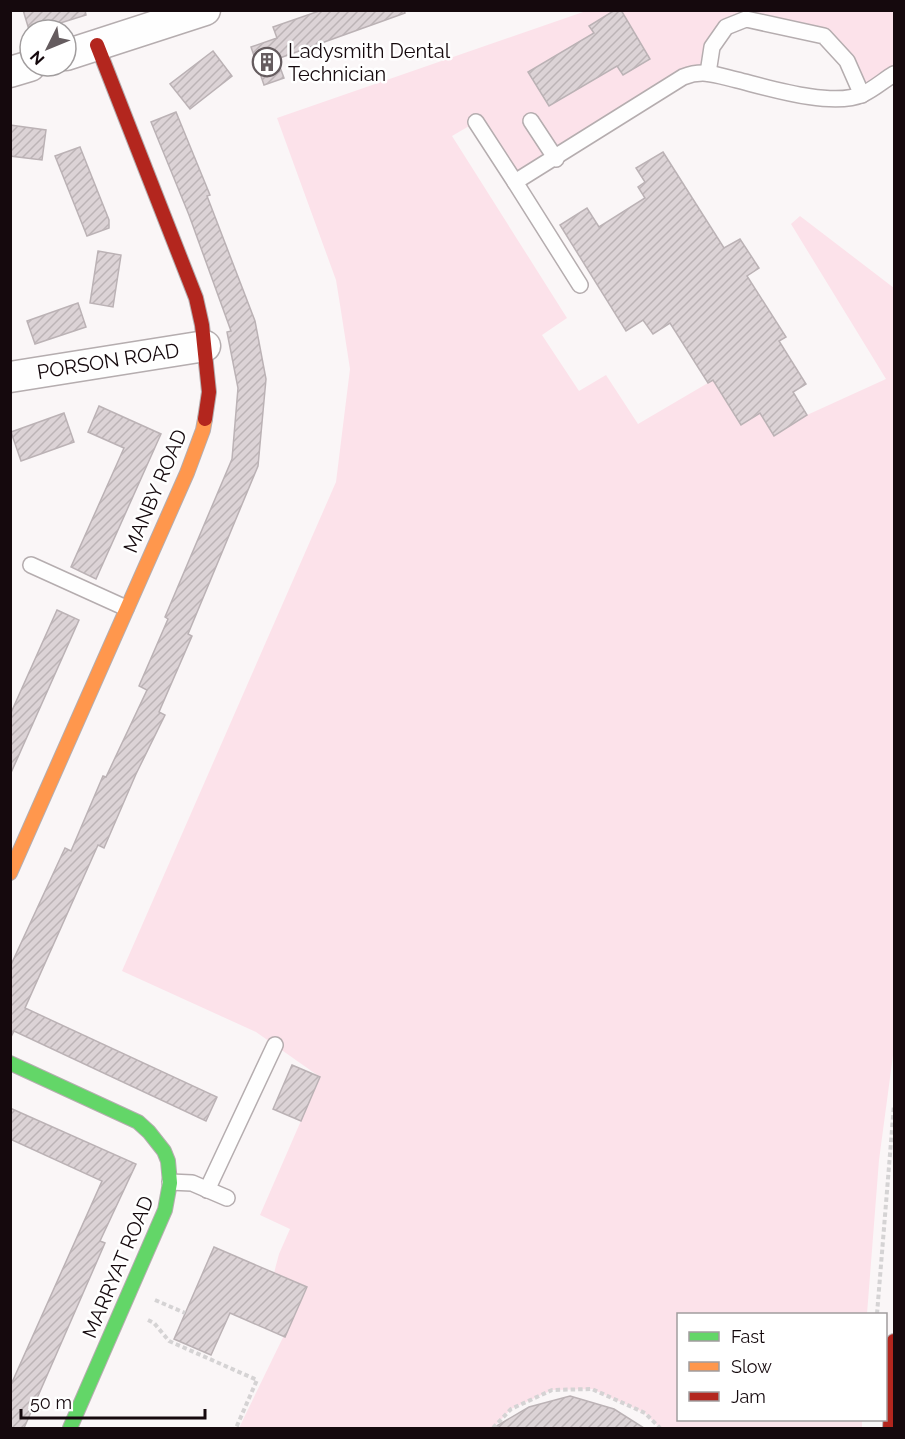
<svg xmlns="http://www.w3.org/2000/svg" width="905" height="1439" font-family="Raleway,sans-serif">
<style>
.grass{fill:#fce2ea}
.building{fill:url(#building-hatch);stroke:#bbb2b5;stroke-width:1.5}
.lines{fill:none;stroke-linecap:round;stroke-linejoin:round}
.lane-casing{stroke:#b5adaf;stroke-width:18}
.street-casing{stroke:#b5adaf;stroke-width:33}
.fast-casing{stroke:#b5adaf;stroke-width:16}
.slow-casing{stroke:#b5adaf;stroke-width:16}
.jam-casing{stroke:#b5adaf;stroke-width:16}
.path{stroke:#d5d3d4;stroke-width:4;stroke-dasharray:4.5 3;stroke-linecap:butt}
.lane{stroke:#fefefe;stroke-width:15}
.street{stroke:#fefefe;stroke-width:30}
.fast{stroke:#63d668;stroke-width:14}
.slow{stroke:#ff974d;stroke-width:14}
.jam{stroke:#b3261e;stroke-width:14}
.labels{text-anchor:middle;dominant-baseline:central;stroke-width:5;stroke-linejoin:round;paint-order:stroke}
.poi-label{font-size:20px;fill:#15090d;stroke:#fff;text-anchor:start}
.street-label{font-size:20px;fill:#15090d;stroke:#fff}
</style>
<defs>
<pattern id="building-hatch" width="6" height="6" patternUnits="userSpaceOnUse" patternTransform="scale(1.5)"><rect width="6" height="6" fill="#dcd3d6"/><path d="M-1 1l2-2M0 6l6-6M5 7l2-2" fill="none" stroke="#bcb4b6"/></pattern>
</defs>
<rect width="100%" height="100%" fill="#faf6f7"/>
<path class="grass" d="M586,11h308v63l-32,21 -38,-59 -78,-17 -20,8 -18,46 -11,-1 -182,110 -39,-60 -24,14 115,182 -25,17 37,56 27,-16 32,49 75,-44 28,45 19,-12 14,23 33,-21 79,-36 -95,-155 9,-8 94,72v760l-15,112 -12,154h-189v106h184v8h-202l-15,-15 -53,-24 -40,1 -41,19 -18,19h-254l68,-140 -33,-15 5,-19 11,-25 -30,-14 60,-138 -64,-45 -134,-61 214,-489 14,-113 -9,-58 -5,-31 -59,-162z"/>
<g class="building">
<path d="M23,10h62l1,5 -48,15h-8v3z"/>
<path d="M322,10h82l1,3 -128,46 7,19 -20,7 -13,-38 26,-9 -4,-11z"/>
<path d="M615,10h6l29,49 -27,16 -6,-9 -68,40 -21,-34 66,-39 -5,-7z"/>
<path d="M213,51l19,25 -42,33 -20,-25z"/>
<path d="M176,112l34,83 -3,1 48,125 11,58 -8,87 -70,168 4,2 -33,76 6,3 -29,59 -32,74 -6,-3 -73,163 192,89 -11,24 -192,-90 -4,8v-72l55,-119 6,3 32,-75 3,1 41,-87 -8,-4 29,-67 -3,-2 67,-158 6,-71 -11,-56 4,-1 -42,-116 -38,-93z"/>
<path d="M10,125l36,5 -4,30 -32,-4z"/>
<path d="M80,147l29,73v8l-22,8 -32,-80z"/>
<path d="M663,152l61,96 16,-9 19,29 -12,8 39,61 -7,4 27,43 -13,8 14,23 -33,21 -14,-23 -19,12 -28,-45 -5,3 -38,-60 -17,11 -10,-14 -17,11 -66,-106 27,-17 12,19 46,-29 -7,-11 7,-5 -9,-14z"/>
<path d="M98,251l23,4 -8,52 -23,-4z"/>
<path d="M78,303l8,24 -51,17 -8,-23z"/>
<path d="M99,406l62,28 -65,145 -25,-12 53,-119 -36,-16z"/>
<path d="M64,413l10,29 -53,19 -10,-29z"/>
<path d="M57,610l22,10 -69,155v-60z"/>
<path d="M292,1065l28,12 -19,44 -28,-12z"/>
<path d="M10,1108l126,56 -36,77 5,2 -81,185h-14v-41l92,-206 -92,-42z"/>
<path d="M214,1247l93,40 -22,50 -55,-24 -19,42 -37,-16z"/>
<path d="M570,1396l44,13 30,19h-151l36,-21z"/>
</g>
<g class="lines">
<g class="lane-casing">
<g id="lane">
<path d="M708,73l4,-26 14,-20 20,-8 78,17 23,25 15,34"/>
<path d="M531,121l25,38"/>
<path d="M476,122l39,60"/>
<path d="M580,285l-65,-103 168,-105c21,-8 33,-2 54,3 32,8 96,28 126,14 11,-5 21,-14 31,-20"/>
<path d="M31,565l95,43"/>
<path d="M170,1182l22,1 35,15"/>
<path d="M207,1190l68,-145"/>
</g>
</g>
<g class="street-casing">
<g id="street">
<path d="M66,55l139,-45"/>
<path d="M10,72l20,-6"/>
<path d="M10,377l195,-31"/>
</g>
</g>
<g class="fast-casing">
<path id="fast" d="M10,1063l128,59 11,10 15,19 4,10 2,22 -5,27 -95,218"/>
</g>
<g class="slow-casing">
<path id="slow" d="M10,873l177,-400 16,-43 2,-11"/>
</g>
<g class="jam-casing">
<g id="jam">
<path d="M97,45l99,253 6,27 7,67 -4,27"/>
<path d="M890,1428l4,-87"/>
</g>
</g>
<g class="path">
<path d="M155,1300l30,13"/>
<path d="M877,1314l17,-209"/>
<path d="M148,1320l6,3 15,18 88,39 -21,48"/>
<path d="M493,1428l18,-19 41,-19 40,-1 53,24 15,15"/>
</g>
<use href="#lane" class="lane"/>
<use href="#street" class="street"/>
<use href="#fast" class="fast"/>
<use href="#slow" class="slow"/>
<use href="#jam" class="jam"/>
</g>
<defs>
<g id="building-ring" transform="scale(1.5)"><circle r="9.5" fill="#fff" stroke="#655c5f" stroke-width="1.5"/><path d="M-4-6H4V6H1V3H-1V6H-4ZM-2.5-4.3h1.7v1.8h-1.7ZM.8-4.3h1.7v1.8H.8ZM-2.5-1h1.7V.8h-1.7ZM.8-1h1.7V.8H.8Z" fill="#655c5f"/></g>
</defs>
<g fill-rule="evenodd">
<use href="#building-ring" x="267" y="62"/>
</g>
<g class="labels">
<g class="poi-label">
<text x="288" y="51">Ladysmith Dental<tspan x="288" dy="23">Technician</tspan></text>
</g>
<g class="street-label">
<text transform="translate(108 361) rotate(-9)">PORSON ROAD</text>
<text transform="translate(155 491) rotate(-67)">MANBY ROAD</text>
<text transform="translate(118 1267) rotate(-67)">MARRYAT ROAD</text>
</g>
</g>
<rect width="905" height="1439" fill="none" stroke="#15090d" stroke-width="24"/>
<rect x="677" y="1313" width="210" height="108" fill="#ffffff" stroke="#a19d9e" stroke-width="1.5"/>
<rect x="689" y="1332" width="30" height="9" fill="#63d668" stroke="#a19d9e" stroke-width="1.5"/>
<text x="731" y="1343" font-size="18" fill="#15090d">Fast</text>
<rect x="689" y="1362" width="30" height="9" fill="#ff974d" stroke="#a19d9e" stroke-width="1.5"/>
<text x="731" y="1373" font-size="18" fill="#15090d">Slow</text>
<rect x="689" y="1392" width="30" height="9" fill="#b3261e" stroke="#a19d9e" stroke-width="1.5"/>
<text x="731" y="1403" font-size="18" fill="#15090d">Jam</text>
<g transform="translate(48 48) rotate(227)"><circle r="28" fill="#ffffff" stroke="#a19d9e" stroke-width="1.5"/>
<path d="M0-4.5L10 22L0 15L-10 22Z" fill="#655c5f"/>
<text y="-9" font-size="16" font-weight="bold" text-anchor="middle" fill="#15090d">N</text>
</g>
<path d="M21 1409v9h184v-9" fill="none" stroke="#15090d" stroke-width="3"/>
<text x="30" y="1409" font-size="18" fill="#15090d" stroke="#ffffff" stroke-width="4.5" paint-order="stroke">50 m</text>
</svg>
